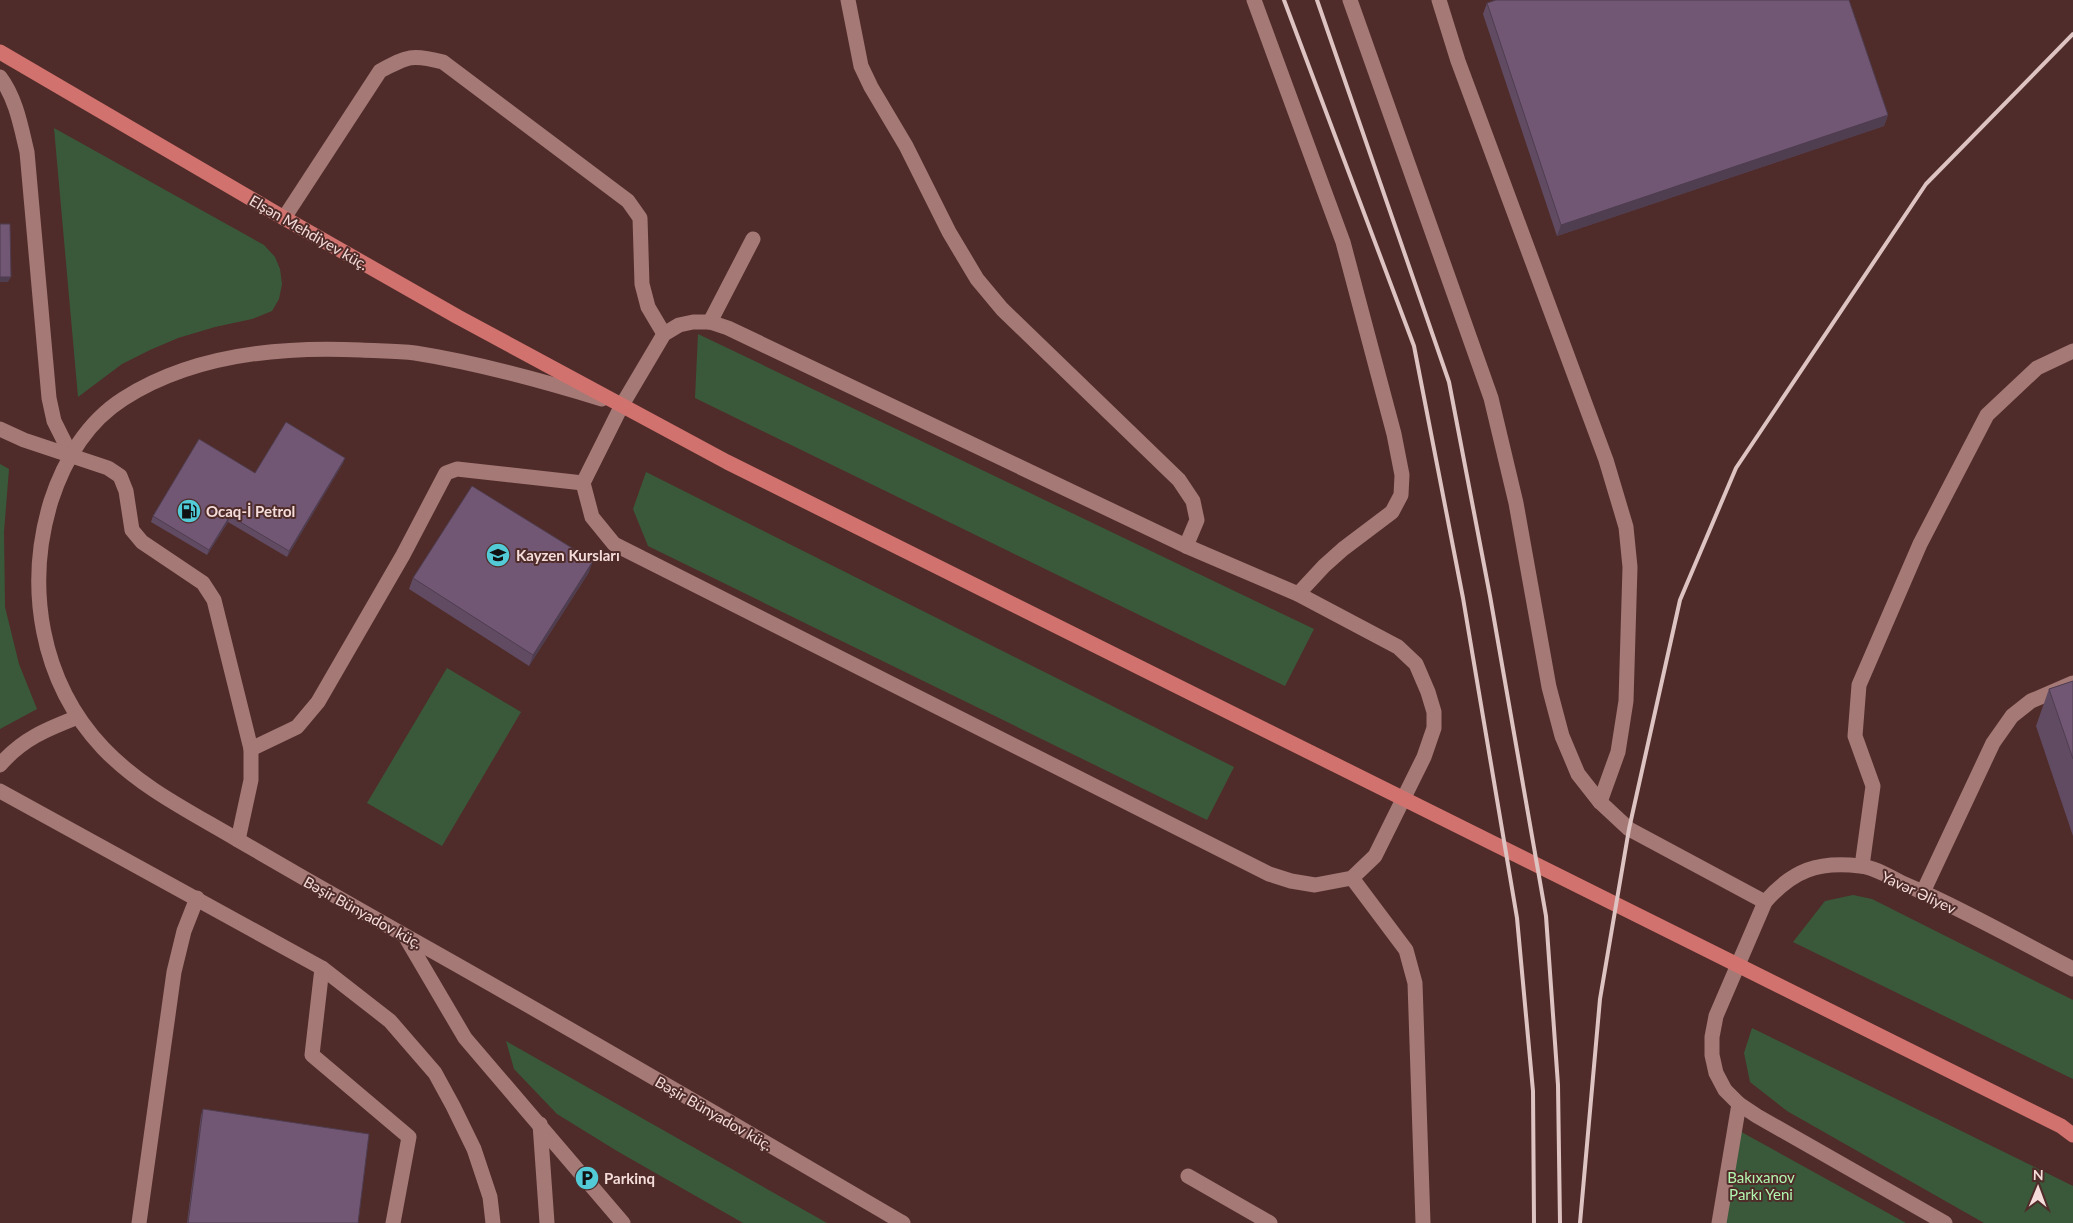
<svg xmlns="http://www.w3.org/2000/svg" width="2073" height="1223" font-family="Lato,sans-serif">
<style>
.green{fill:#3a593a}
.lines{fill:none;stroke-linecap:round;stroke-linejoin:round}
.minor{stroke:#a47976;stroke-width:15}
.major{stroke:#d2726f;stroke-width:15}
.rail{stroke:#ddc3c1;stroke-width:4}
.wall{fill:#614b63}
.shaded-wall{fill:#4f3d50}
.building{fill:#715773;stroke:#4f3d50}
.labels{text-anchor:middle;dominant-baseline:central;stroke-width:4;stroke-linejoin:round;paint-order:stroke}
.street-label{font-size:15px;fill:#f4dcda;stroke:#4f2c29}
.poi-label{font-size:15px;font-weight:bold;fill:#f4dcda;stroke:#4f2c29;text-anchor:start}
.park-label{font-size:15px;fill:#b1f7af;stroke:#4f2c29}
</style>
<rect width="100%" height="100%" fill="#4f2c29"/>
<g class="green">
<path d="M54,128l210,117 11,12 5,12 2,15 -3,15 -7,12 -20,8 -37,8 -37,11 -28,12 -28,14 -44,33z"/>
<path d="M698,334l616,295 -29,57 -590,-288z"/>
<path d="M0,464l9,5 -5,63 1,75 14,57 18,45 -37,20z"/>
<path d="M646,472l588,295 -27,53 -559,-274 -15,-37z"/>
<path d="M447,668l74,44 -79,134 -75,-43z"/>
<path d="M1853,895l19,4 201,101v79l-280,-137 32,-41z"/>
<path d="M1752,1028l321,158v37h-89l-197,-112 -37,-29 -6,-29z"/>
<path d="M506,1041l321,182h-84l-126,-72 -60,-37 -43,-45z"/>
<path d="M1736,1129l170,94h-193z"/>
</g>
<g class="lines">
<g class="minor">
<path d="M848,0l13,66 10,21 35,59 43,86 28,47 25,30 177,171 14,21 4,19 -11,26"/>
<path d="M1254,0l89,242 51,192 8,41 -1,20 -9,17 -49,37 -19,17 -26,28"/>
<path d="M1350,0l141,398 25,105 33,184 13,49 16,38 22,28 29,27 136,73"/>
<path d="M1439,0l19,61 148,399 20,67 4,40 -4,134 -8,51 -18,50"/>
<path d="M0,77c16,21 21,50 27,75l22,246 5,23 17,34"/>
<path d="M284,218l96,-147c28,-15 32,-17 63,-9l185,139 12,17 2,66 6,23 16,27"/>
<path d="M693,322h17l18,6 458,218 112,48 100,53 18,17 12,28 6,20v16l-10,29 -49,99 -23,22 -37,7 -24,-4 -22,-7 -655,-330 -22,-27 -9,-34 39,-78 42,-71 15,-9z"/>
<path d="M710,322l43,-83"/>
<path d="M602,399c-62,-19 -123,-36 -187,-46 -17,-2 -36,-2 -54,-3 -81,-4 -168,4 -238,49 -36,23 -59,62 -72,102 -26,85 -11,180 52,247 38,40 88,64 135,92 55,32 111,64 166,95 168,94 333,191 499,288"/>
<path d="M0,429l24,11 84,28 12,8 6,15 6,39 10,12 61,41 11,17 37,149v31l-13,60"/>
<path d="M251,749l46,-22 21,-25 85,-147 43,-82 11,-4 126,14"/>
<path d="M0,765c22,-26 47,-36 78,-48"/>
<path d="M0,791l322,177 68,53 45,52 18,33 21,43 16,48 3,26"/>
<path d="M1862,866l11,-80 -18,-50 4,-51 61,-141 67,-129 50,-47 36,-17"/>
<path d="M1352,878l54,72 9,33 8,240"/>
<path d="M1923,892l70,-149 19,-27 19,-15 42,-18"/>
<path d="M405,936l60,102 158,185"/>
<path d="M322,968l-10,87 97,82 -16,86"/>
<path d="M540,1124l7,99"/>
<path d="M1188,1176l82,47"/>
<path d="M139,1223l35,-251 10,-41 13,-33"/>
<path d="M1719,1223l20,-119"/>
<path d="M1945,1223l-188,-107 -18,-12 -14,-14 -9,-17 -4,-18v-18l4,-21 49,-114c28,-32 53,-41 95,-36 14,1 30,11 42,17 59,25 115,57 171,86"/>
</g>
<path class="major" d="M0,52l284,166 174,99 269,145 1334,664 12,9"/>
<g class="rail">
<path d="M1284,0l130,346 49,252 54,320 16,173 1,132"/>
<path d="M1317,0l132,382 41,214 56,320 12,169 2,138"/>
<path d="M1580,1223l20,-224 29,-170 51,-229 56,-132 190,-284 147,-150"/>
</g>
</g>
<g class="wall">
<path d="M1487,3l401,112 -4,11 -327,110 -74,-222z"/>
<path d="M345,458l-2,5 -56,94 -59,-35 -21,33 -56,-33 2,-6 102,-43z"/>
<path d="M589,572l-60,94 -120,-77 4,-11z"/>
<path d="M2073,681v155l-37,-110 13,-37z"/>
<path d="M203,1109l155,114h-171l14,-108z"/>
</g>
<g class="shaded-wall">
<path d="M1888,115l-4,11 -327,110 4,-11z"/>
<path d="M0,277h11l-3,5h-8z"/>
<path d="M345,458l-2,5 -56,94 2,-6z"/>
<path d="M230,516l-2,6 -21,33 2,-5z"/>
<path d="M593,561l-4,11 -60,94 4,-11z"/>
</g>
<g class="building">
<path d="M1496,0h353l39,115 -327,110 -74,-222z"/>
<path d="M0,224h10l1,53h-11z"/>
<path d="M286,422l59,36 -56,93 -59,-35 -21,34 -56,-34 46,-77 56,34z"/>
<path d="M472,486l121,75 -60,94 -120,-77z"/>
<path d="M2073,681v78l-24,-70z"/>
<path d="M203,1109l166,25 -11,89h-170z"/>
</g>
<defs>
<g id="fuel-disc" transform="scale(1.25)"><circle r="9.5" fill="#52cbd7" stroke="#4f2c29"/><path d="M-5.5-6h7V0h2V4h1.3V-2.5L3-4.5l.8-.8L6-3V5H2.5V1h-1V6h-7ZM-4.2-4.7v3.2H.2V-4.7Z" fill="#111"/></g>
<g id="university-disc" transform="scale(1.25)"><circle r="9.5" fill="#52cbd7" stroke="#4f2c29"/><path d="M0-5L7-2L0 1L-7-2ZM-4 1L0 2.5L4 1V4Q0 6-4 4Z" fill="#111"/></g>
<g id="parking-disc" transform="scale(1.25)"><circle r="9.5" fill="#52cbd7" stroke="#4f2c29"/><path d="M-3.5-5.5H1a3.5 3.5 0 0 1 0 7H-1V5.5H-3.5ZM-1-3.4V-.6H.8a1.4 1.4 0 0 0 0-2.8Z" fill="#111"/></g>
</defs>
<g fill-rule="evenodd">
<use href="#fuel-disc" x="189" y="511"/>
<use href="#university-disc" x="498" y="555"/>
<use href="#parking-disc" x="587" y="1178"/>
</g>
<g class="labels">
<g class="street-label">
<text transform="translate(309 232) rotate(30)">Elşən Mehdiyev küç.</text>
<text transform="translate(1919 892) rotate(25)">Yavər Əliyev</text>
<text transform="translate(363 912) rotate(29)">Bəşir Bünyadov küç.</text>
<text transform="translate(714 1113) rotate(30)">Bəşir Bünyadov küç.</text>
</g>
<g class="poi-label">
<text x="206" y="511">Ocaq-İ Petrol</text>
<text x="516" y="555">Kayzen Kursları</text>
<text x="604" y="1178">Parkinq</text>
</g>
<g class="park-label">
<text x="1761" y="1177">Bakıxanov<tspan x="1761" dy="17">Parkı Yeni</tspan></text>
</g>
</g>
<g transform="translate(2038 1188) rotate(1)" stroke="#4f2c29" stroke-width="4" paint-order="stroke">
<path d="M0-4L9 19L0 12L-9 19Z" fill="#f4dcda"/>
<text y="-8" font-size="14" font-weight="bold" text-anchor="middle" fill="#f4dcda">N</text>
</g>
</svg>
